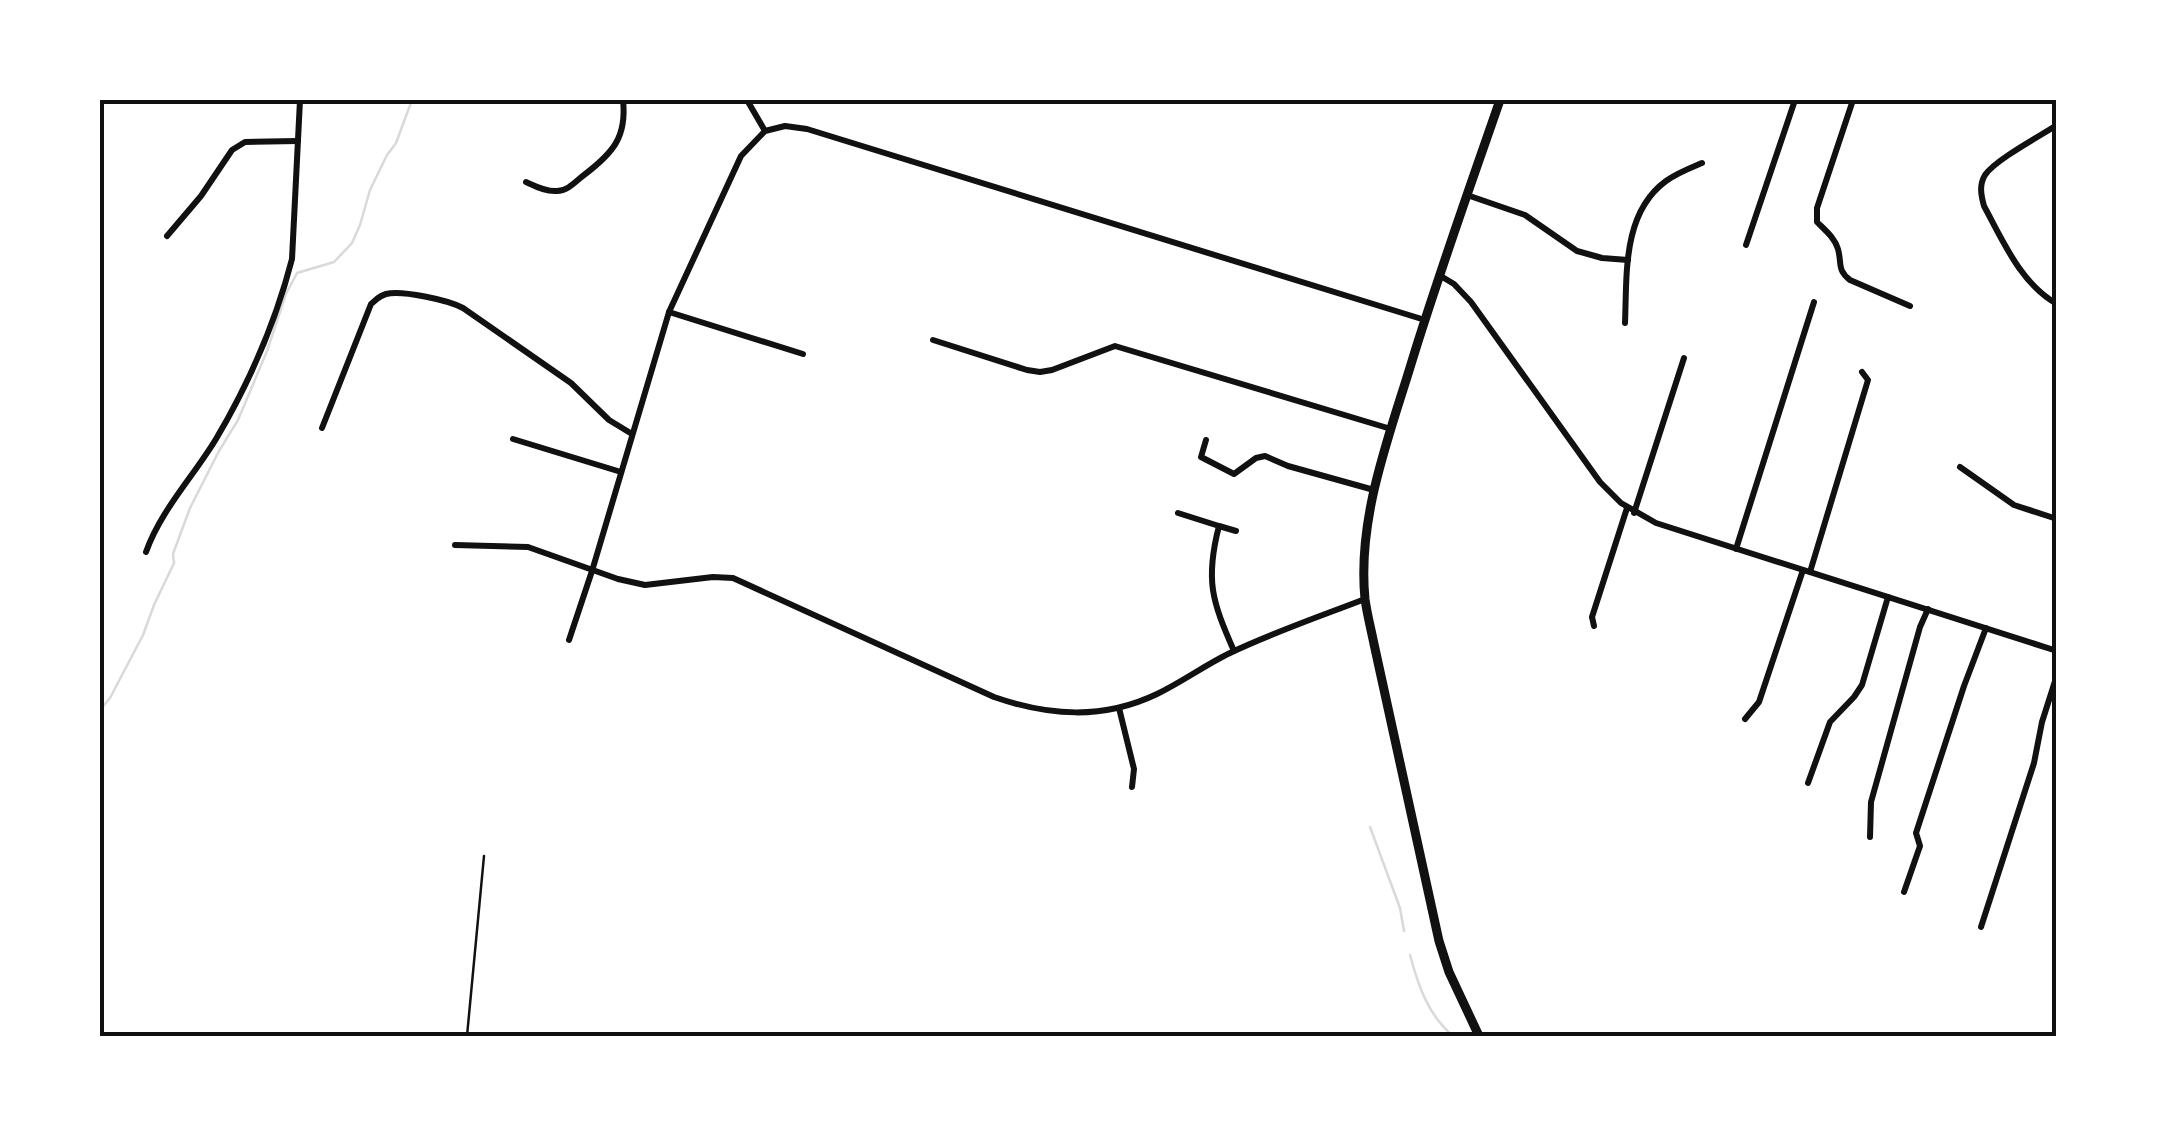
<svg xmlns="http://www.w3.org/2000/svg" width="2157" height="1136" font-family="'PT Sans',sans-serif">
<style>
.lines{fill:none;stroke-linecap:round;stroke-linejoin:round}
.stream{stroke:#d9d9d9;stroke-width:2.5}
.path{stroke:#111;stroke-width:2.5}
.minor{stroke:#111;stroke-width:6}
.secondary{stroke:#111;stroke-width:9}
.neatline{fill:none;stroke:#111;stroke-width:4}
</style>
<rect width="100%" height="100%" fill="#fff"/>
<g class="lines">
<g class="stream">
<path d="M100,710l10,-12 33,-63 11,-30 20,-42 -1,-9 17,-46 29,-57 19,-31 29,-69 19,-57 11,-21 37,-11 18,-19 8,-18 10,-35 17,-35 9,-12 16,-43"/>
<path d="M1370,827l30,81 4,23"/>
<path d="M1410,955c8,30 18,60 43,81"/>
</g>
<path class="path" d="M467,1036l17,-180"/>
<g class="minor">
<path d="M747,100l18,31"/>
<path d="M1853,100l-36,108v14c8,8 18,16 21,27 4,15 -1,21 12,31l60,26"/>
<path d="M2057,125c-17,11 -62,35 -72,50 -6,10 -4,20 -1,31 19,35 37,78 73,98"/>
<path d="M526,182c9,4 20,10 31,9 11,0 19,-10 27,-16 29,-22 43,-38 39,-75"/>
<path d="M1467,195l58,20 52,36 25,7 26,2"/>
<path d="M167,236l34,-40 31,-46 13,-8 53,-1"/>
<path d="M1746,245l49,-145"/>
<path d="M1439,275l15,9 17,18 129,180 21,21 35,20 401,128"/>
<path d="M669,312l134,42"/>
<path d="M1625,323c2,-48 -3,-110 41,-142 11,-8 24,-13 36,-18"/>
<path d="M933,340l94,30 13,2 12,-2 63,-24 276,83"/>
<path d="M322,428l49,-124c6,-5 8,-8 15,-10 16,-4 62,6 77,14l108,75 38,37 23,14"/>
<path d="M513,439l108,33"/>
<path d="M1206,440l-5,17 33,17 22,-16 9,-2 23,10 86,24"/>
<path d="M1960,467l54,38 43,14"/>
<path d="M1178,513l41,13c-14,54 -7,75 15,125"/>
<path d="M1634,513l50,-155"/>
<path d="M1219,526l17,5"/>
<path d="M455,545l73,2 90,32 27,6 68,-8 20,1 261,119c55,19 109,23 163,-3 25,-12 48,-29 73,-41 44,-21 91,-37 135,-54"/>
<path d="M1736,549l78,-247"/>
<path d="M146,552c15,-42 47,-75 70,-113 33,-56 60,-118 76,-180l8,-159"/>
<path d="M1810,572l58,-192 -6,-8"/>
<path d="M1594,626l-2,-9 35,-109"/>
<path d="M569,640l23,-69 77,-259 72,-156 24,-25 20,-5 22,3 618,191"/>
<path d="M1119,708l15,61 -2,18"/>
<path d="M1745,719l14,-17 44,-132"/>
<path d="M1808,783l22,-61 24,-25 8,-12 26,-88"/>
<path d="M1870,837l1,-35 49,-175 8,-18"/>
<path d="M1904,892l16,-46 -4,-13 48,-147 22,-58"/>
<path d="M1981,927l53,-164 8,-41 15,-47"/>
</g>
<path class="secondary" d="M1479,1036l-30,-64 -10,-31 -65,-297c-3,-15 -7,-30 -9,-45 -8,-81 24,-162 47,-238 27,-88 58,-174 88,-261"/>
</g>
<rect width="2157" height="1136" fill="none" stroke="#ffffff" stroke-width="205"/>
<rect x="102" y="102" width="1952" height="932" class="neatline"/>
</svg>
